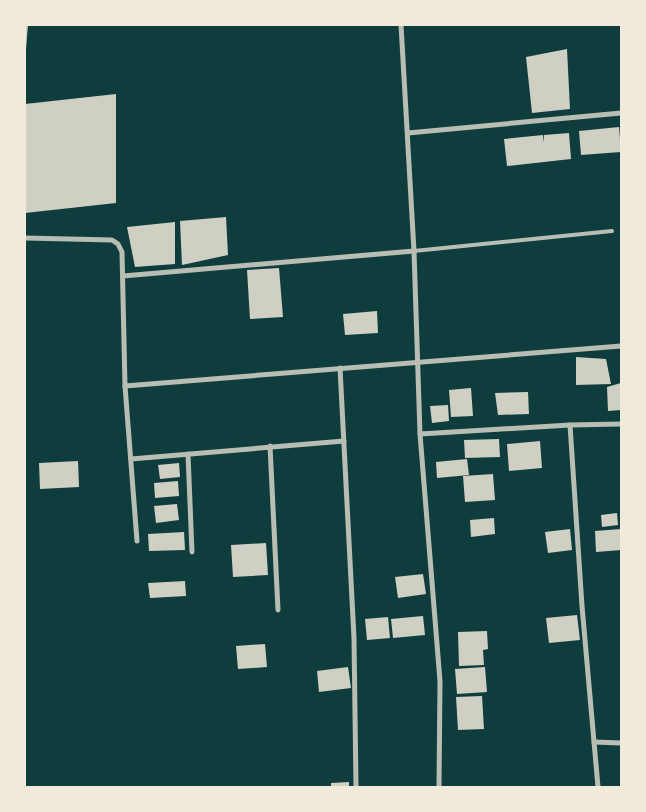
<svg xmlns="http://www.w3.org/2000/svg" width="646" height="812" font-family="'Space Grotesk',sans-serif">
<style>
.building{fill:#cfcfc3}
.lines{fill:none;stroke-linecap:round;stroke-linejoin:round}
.service{stroke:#b8beb3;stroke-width:4}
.minor{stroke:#b8beb3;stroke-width:5}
</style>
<rect width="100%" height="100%" fill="#0f3d3e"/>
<g class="building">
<path d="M25,25h3l-2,24h-1z"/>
<path d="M567,49l3,60 -38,4 -6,-56z"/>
<path d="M116,94v109l-91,10v-109z"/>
<path d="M619,127l2,25 -40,3 -2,-24z"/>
<path d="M569,133l2,26 -64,7 -3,-27 39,-4 1,8v-8z"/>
<path d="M226,217l2,38 -46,10 -2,-44z"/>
<path d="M175,222v42l-40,3 -8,-40z"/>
<path d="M279,268l4,49 -33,2 -3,-49z"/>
<path d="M377,311l1,22 -33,2 -2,-21z"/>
<path d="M576,357l30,2 5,25 -35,1z"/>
<path d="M621,383v27l-13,1 -1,-24z"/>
<path d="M471,388l2,28 -22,1 -2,-27z"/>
<path d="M528,392l1,22 -31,1 -3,-22z"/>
<path d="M448,405l1,16 -17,2 -2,-17z"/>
<path d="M499,439l1,18 -35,1 -1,-18z"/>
<path d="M540,441l2,27 -33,3 -2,-27z"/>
<path d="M467,459l2,16 -32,3 -1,-16z"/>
<path d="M78,461l1,26 -39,2 -1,-26z"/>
<path d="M179,463l1,14 -20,2 -2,-14z"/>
<path d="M493,474l2,26 -30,2 -2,-26z"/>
<path d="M178,481l1,15 -24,2 -1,-15z"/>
<path d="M177,504l2,16 -23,3 -2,-17z"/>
<path d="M617,513l1,12 -16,2 -1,-12z"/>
<path d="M494,518l1,16 -24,3 -1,-17z"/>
<path d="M570,529l2,21 -24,3 -3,-21z"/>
<path d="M621,529v21l-25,2 -1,-21z"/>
<path d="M184,532l1,18 -36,1 -1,-17z"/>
<path d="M266,543l2,32 -35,2 -2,-32z"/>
<path d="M423,574l3,20 -28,4 -3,-21z"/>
<path d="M185,581l1,15 -36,2 -2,-15z"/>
<path d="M577,615l3,25 -31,3 -3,-25z"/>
<path d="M423,616l2,19 -32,3 -2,-19z"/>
<path d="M388,617l2,21 -23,2 -2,-21z"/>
<path d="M487,631l1,18 -5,1 1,15 -25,1 -1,-34z"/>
<path d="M265,644l2,23 -29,2 -2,-23z"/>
<path d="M348,667l3,21 -32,4 -2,-21z"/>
<path d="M485,667l2,25 -30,2 -2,-25z"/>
<path d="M482,696l2,33 -26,1 -2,-33z"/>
<path d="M349,782v5h-18v-4z"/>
</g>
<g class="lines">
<path class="service" d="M414,251l198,-20"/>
<g class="minor">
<path d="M401,25l13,226 6,183 20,247 -1,106"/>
<path d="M408,133l213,-20"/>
<path d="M25,238l87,2 6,4 4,8 3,134 12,155"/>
<path d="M123,276l291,-25"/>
<path d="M340,368l14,270 2,149"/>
<path d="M125,386l496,-40"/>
<path d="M570,425l12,181 16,181"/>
<path d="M420,434l150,-9 51,-1"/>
<path d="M270,446l8,164"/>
<path d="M188,454l4,98"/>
<path d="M131,459l213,-18"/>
<path d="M594,742l27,1"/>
</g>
</g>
<rect width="646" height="812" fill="none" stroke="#f1e9da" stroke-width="52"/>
</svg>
